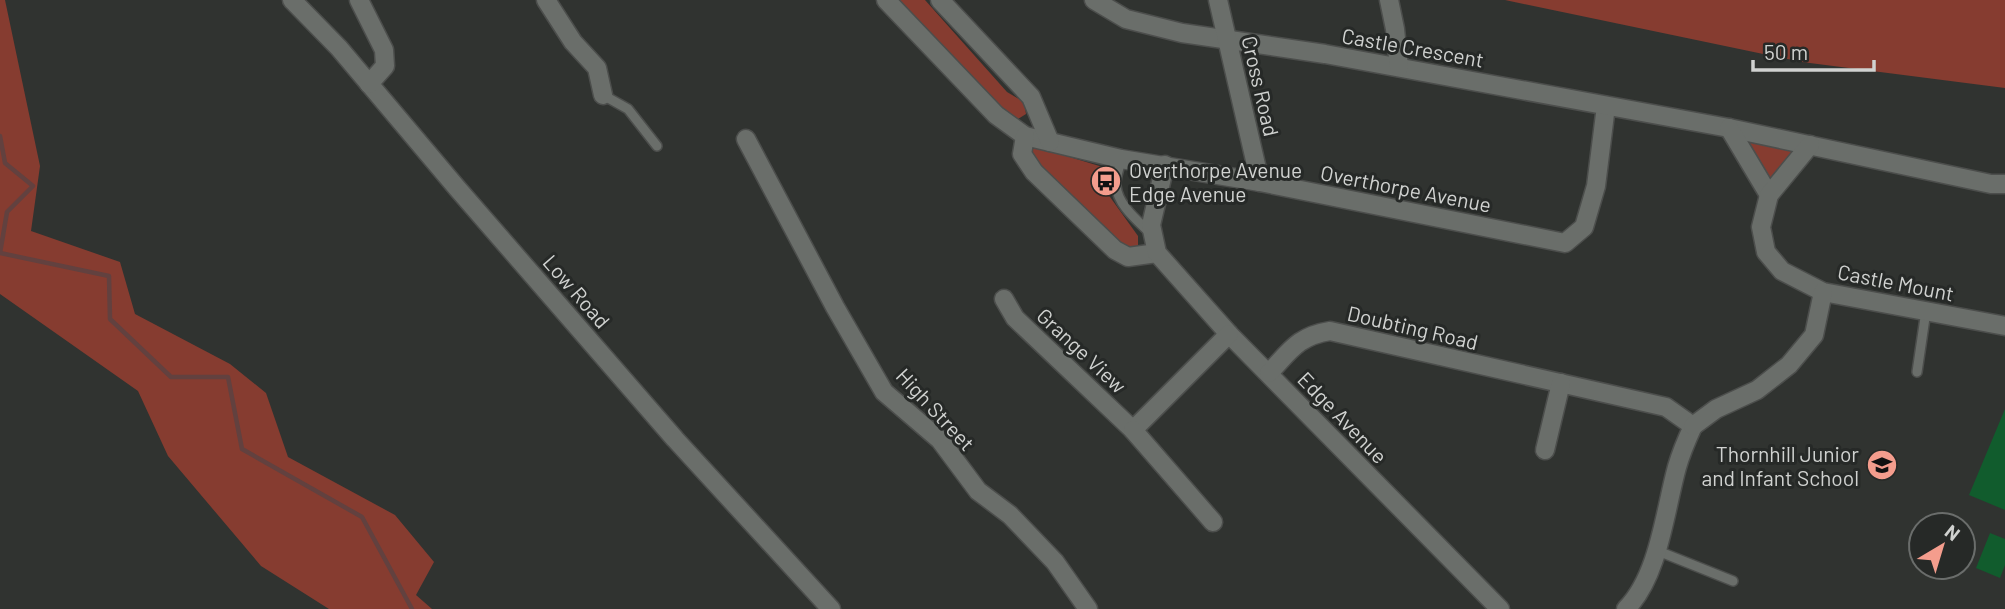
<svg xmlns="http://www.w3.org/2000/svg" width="2005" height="609" font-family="Barlow,sans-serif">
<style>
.green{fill:#863c30}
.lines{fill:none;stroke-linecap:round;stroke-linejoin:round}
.stream{stroke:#62413f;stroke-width:4.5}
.building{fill:#115c2d}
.service-casing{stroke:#4c4e4c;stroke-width:12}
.minor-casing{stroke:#4c4e4c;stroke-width:21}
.service{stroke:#6a6e6a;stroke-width:9}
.minor{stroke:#6a6e6a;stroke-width:18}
.labels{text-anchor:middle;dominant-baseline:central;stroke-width:6;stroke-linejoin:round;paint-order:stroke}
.street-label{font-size:21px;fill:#d0d2d0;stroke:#262927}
.poi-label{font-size:21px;fill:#d0d2d0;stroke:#262927;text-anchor:start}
</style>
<rect width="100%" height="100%" fill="#303330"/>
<g class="green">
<path d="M0,0h5l35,166 -9,65 89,31 15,52 95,50 36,29 22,64 107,58 39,47 -18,33 16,14h-103l-68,-43 -93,-110 -30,-65 -138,-97z"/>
<path d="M898,0h27l82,92 17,10 2,12 -11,7 -13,-10z"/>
<path d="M1505,0h500v88l-203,-26z"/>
<path d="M1729,128l81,17 -41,50z"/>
<path d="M1040,148l66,20 -7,20 6,2 33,46v11l-8,1 -7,-3 -87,-83 -5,-7 2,-6z"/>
</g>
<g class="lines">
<path class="stream" d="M0,136l5,27 28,23 -26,26 -7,41 109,23 1,43 61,58h57l14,72 120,68 50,92"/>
</g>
<g class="building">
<path d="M2005,409v101l-36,-15z"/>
<path d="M1990,533l15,6v26l-5,13 -24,-10z"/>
</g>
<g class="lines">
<g class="service-casing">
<g id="service">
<path d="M603,95l25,14 29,37"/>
<path d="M1121,159c-1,8 -6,19 -5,27 2,19 21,34 33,46"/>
<path d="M1917,372l9,-61"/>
<path d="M1658,551l75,30"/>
</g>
</g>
<g class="minor-casing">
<g id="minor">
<path d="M292,0l47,48 118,140 218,251 156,170"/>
<path d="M359,0l25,50 1,16 -16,18"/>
<path d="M546,0l27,42 24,26 6,27"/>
<path d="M886,0l110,115 29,21 96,23 139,23 305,61 19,-16 12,-41 10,-80"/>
<path d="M940,0l91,97 19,45"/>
<path d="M1094,0l32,19 56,14 143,21 404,74 262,56h14"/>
<path d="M1218,0l42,182"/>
<path d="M1389,0l6,29 4,38"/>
<path d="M1729,128l40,67"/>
<path d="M1025,136l-3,18 12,18 81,78 13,7 29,-4"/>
<path d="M746,139l89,168 49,85 56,48 38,51 32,24 45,47 33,47"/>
<path d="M1810,145l-41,50 -8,32 5,25 16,19 41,21 182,34"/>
<path d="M1165,165l-14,60 6,28 72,81 271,275"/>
<path d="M1004,299l11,19 118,112 96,-96"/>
<path d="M1269,373c21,-22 29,-37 61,-42l336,76 27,19c-6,13 -12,27 -16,41 -12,43 -18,109 -51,142"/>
<path d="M1693,426l23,-17 41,-19 32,-25 25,-30 9,-43"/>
<path d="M1133,430l80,92"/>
<path d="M1545,450l16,-67"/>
</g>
</g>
<use href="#service" class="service"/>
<use href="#minor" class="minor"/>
</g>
<defs>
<g id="bus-disc" transform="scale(1.575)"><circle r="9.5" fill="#f49d8d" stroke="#262927"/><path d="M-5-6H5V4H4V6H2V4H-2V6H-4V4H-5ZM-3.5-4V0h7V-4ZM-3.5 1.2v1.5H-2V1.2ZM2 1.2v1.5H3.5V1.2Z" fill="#111"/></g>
<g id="school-disc" transform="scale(1.575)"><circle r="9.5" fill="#f49d8d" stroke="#262927"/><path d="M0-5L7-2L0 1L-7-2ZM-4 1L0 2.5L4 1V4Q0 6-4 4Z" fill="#111"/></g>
</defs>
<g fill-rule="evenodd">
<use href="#bus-disc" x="1106" y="181"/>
<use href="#school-disc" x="1882" y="465"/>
</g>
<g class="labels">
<g class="street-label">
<text transform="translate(1413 47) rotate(10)">Castle Crescent</text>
<text transform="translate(1261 86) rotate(77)">Cross Road</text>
<text transform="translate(1406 188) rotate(11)">Overthorpe Avenue</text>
<text transform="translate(1896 282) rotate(11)">Castle Mount</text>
<text transform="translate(577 291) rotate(49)">Low Road</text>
<text transform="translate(1413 327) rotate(13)">Doubting Road</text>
<text transform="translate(1082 350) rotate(43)">Grange View</text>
<text transform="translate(936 409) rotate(47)">High Street</text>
<text transform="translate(1343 417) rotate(46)">Edge Avenue</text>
</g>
<g class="poi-label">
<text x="1129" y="169">Overthorpe Avenue<tspan x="1129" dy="24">Edge Avenue</tspan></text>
<text x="1859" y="453" text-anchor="end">Thornhill Junior<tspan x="1859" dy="24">and Infant School</tspan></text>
</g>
</g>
<g transform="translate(1942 546) rotate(38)"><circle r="33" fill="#262927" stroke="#6a6d6b" stroke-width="2"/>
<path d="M0-5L12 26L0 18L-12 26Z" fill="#f49d8d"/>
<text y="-10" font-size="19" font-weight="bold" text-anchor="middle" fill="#d0d2d0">N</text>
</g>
<path d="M1753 60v10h121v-10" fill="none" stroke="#d0d2d0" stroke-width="3.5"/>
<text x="1764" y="60" font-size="21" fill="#d0d2d0" stroke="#262927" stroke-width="5" paint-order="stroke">50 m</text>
</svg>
